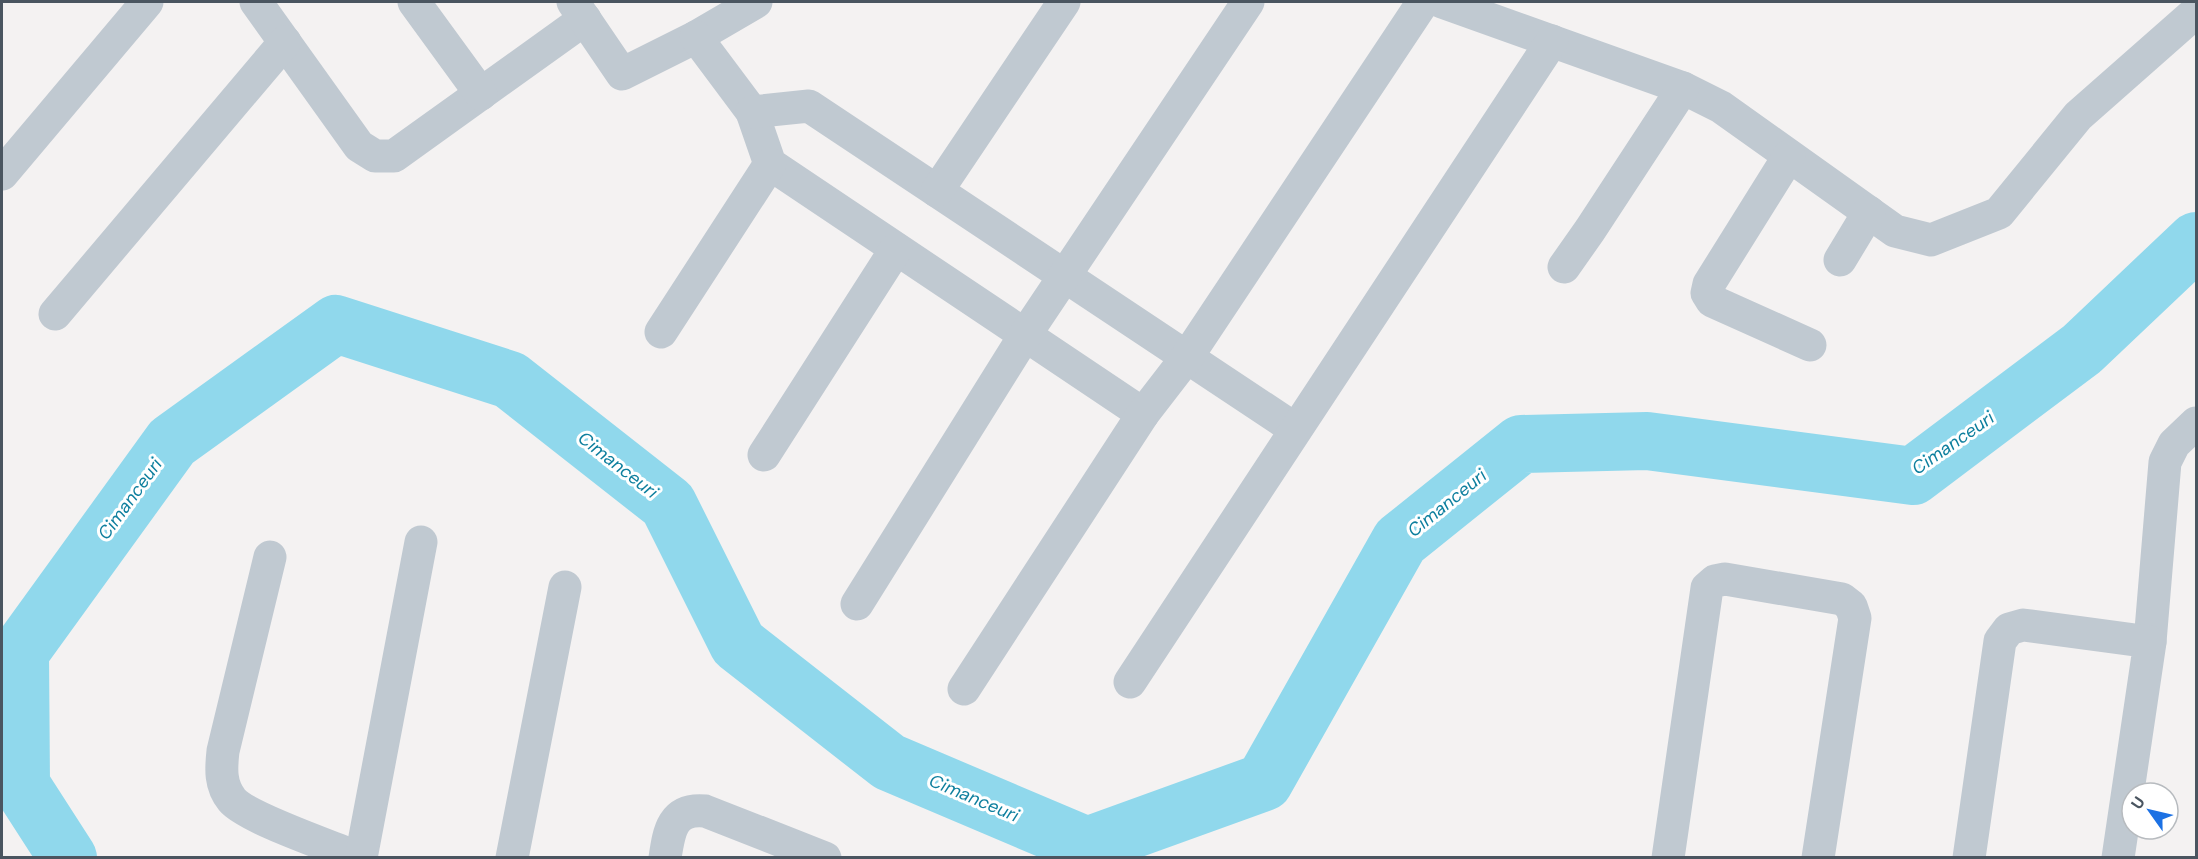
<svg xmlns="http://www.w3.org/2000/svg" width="2198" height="859" font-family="'DM Sans',sans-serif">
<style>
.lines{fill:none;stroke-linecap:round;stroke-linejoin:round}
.river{stroke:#90d8ec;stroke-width:58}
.minor{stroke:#c0c9d1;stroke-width:33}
.labels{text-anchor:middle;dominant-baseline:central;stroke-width:6;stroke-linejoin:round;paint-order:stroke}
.water-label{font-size:18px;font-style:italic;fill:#0e7f9e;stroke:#fff}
</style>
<rect width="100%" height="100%" fill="#f4f2f2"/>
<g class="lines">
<path class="river" d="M68,858l-47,-73 -1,-133 152,-210 164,-118 174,56 158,124 70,140 151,118 198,84 177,-64 136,-241 121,-97 126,-3 266,35 169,-127 114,-108"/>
<g class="minor">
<path d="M256,2l103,144 16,10h19l191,-137"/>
<path d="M414,2l67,92"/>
<path d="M573,2l49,72 74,-37 60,-35"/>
<path d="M1442,2l241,86 38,19 174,124 36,9 68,-27 79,-97 118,-104"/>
<path d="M696,37l56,75 18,52 373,250"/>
<path d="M752,112l57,-6 486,323"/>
<path d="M1789,156l-80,128 -2,9 5,8 98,44"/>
<path d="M2,174l145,-172"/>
<path d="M937,191l127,-189"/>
<path d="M1840,260l29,-48"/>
<path d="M1564,267l26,-37 93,-142"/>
<path d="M55,314l230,-272"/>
<path d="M661,332l109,-168"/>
<path d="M764,455l132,-206"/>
<path d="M270,557l-47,194c-2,18 -3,34 9,49 15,18 101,47 127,58"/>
<path d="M857,604l168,-269 223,-333"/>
<path d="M2150,642l15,-180 9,-18 22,-21"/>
<path d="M1130,682l422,-641"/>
<path d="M964,689l179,-275 44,-57 236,-355"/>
<path d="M361,858l60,-316"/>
<path d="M512,858l53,-271"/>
<path d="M665,858c4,-27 7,-50 40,-47l120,47"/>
<path d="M1668,858l39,-270 8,-7 10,-2 117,20 9,7 4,12 -37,240"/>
<path d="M1969,858l31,-217 9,-12 14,-4 127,17 -32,216"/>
</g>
</g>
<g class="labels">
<g class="water-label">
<text transform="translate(1953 443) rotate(-35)">Cimanceuri</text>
<text transform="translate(618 465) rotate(38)">Cimanceuri</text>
<text transform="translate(130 499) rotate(-54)">Cimanceuri</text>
<text transform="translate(1447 503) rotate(-39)">Cimanceuri</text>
<text transform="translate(974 798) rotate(23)">Cimanceuri</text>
</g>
</g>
<rect width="2198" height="859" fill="none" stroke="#4a5560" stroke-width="6"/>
<g transform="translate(2150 811) rotate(304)"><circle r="28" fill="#ffffff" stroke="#b7bbbf" stroke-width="1.5"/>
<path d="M0-4.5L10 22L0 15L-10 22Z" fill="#1c71e4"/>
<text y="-9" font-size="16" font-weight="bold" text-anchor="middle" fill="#4a5560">U</text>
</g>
</svg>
